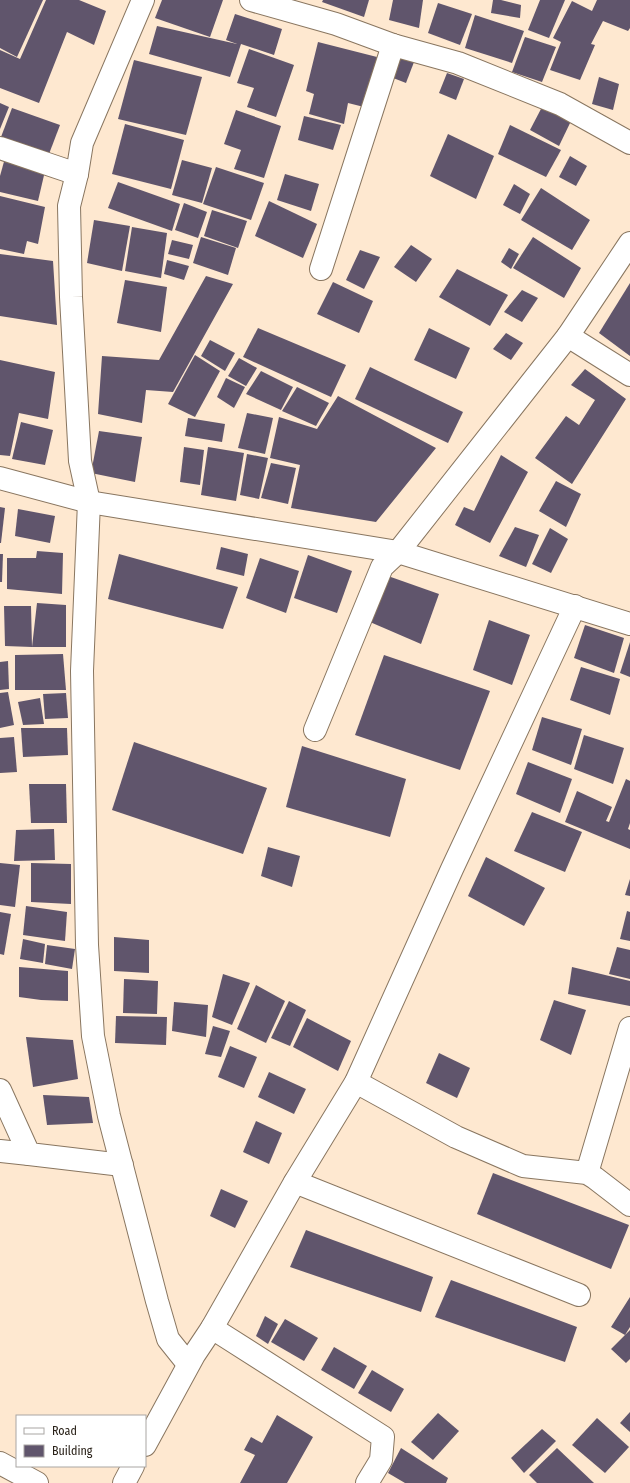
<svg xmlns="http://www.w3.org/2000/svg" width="630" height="1483" font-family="'Fira Sans Condensed',sans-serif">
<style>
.building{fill:#60556c}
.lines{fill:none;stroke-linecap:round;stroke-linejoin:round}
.minor-casing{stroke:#897660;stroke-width:24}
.minor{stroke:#fff;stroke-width:22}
</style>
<rect width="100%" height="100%" fill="#fee8d0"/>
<g class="building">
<path d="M0,0h43l-26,57 -17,-9z"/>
<path d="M46,0h33l27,11 -12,34 -27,-13 -28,71 -39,-15v-38l20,9z"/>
<path d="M162,0h61l-13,37 -55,-19z"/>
<path d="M323,0h46l-5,17 -42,-15z"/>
<path d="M393,0h30l-4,28 -30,-8z"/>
<path d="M493,0h8l20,5 -1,13 -29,-5z"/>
<path d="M540,0h25l-16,38 -21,-8z"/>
<path d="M597,0h33v28l-2,3 -25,-10 -12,23 4,1 -15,35 -30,-10 11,-28 -8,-4 19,-37 20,10z"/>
<path d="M438,3l34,11 -12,31 -32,-12z"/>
<path d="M235,14l47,15 -8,26 -33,-11 -11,33 -81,-23 8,-28 80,18 -11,-4z"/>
<path d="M475,15l49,16 -12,32 -47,-15z"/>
<path d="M525,37l31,10 -14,35 -30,-10z"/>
<path d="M318,42l59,15 -13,50 -16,-4 -4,21 -35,-10 5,-20 -8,-3z"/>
<path d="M249,49l45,16 -18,52 -29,-10 7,-19 -17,-5z"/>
<path d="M397,56l17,6 -8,21 -18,-7z"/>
<path d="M134,60l68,17 -16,58 -68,-16z"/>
<path d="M447,73l17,6 -8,21 -17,-7z"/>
<path d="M599,77l20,7 -6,26 -21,-6z"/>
<path d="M0,103l9,4 -9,22z"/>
<path d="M542,107l29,14 -12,25 -29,-16z"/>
<path d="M12,108l48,17 -11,29 -48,-17z"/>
<path d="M236,110l45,16 -17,52 -30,-9 7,-19 -17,-6z"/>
<path d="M304,116l37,9 -8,25 -35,-10z"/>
<path d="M125,124l59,16 -13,49 -59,-15z"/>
<path d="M510,125l51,25 -15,27 -48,-23z"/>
<path d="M448,134l46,22 -18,43 -46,-23z"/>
<path d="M570,156l17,10 -11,20 -17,-9z"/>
<path d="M5,158l40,13 -7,30 -38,-9v-16z"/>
<path d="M182,160l30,8 -10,35 -30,-8z"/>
<path d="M216,167l48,16 -13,37 -48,-16z"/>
<path d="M285,174l34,10 -8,27 -34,-11z"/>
<path d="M118,182l62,22 -8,27 -64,-23z"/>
<path d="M514,184l16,10 -10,20 -17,-9z"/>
<path d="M541,188l49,32 -18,30 -51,-30z"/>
<path d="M0,196l45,11 -7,37 -11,-3 -3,13 -24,-5z"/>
<path d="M269,201l48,23 -14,34 -48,-22z"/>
<path d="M184,203l23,9 -9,26 -23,-8z"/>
<path d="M212,210l35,11 -9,27 -34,-12z"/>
<path d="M94,220l36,6 -8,45 -35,-8z"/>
<path d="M132,227l35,6 -6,45 -36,-7z"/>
<path d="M201,237l35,11 -8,27 -35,-12z"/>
<path d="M533,237l48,31 -17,30 -51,-30z"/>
<path d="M172,240l21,5 -4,14 -21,-5z"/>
<path d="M411,245l21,14 -16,23 -22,-15z"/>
<path d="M509,248l10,6 -8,15 -10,-7z"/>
<path d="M360,250l20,7 -16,32 -18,-9z"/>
<path d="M0,254l53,7 4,64 -57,-9z"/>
<path d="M167,260l22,6 -5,14 -20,-6z"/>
<path d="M457,269l51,26 -18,31 -51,-29z"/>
<path d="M206,276l27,8 -60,108 -27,-2 -4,33 -44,-9 4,-58 57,4z"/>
<path d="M125,280l42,7 -6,45 -44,-9z"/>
<path d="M333,282l40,19 -14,32 -42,-19z"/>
<path d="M630,283v73l-31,-23z"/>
<path d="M522,290l16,8 -16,24 -18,-10z"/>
<path d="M258,328l88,37 -15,32 -88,-40z"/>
<path d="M429,328l41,20 -14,31 -42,-19z"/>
<path d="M506,333l17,10 -12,17 -18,-11z"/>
<path d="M210,340l25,13 -10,18 -24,-15z"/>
<path d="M195,355l25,16 -25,46 -27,-13z"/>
<path d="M239,358l18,10 -11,18 -18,-10z"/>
<path d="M0,360l55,12 -7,47 -29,-6 -9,43 -10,-1z"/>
<path d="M370,367l93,45 -15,31 -93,-44z"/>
<path d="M585,369l41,30 -54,85 -37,-26 31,-42 13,9 16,-25 -24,-15z"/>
<path d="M261,371l32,16 -12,23 -35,-16z"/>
<path d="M226,378l19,9 -11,21 -17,-11z"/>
<path d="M297,387l32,16 -13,23 -34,-15z"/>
<path d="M338,396l98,52 -60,74 -85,-14 9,-43 -30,-7 9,-41 38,12z"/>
<path d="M247,413l26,5 -8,36 -27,-6z"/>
<path d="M188,418l37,6 -3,18 -37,-6z"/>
<path d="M21,422l32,8 -8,35 -33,-6z"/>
<path d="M99,431l43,6 -7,45 -44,-9z"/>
<path d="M184,447l20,3 -4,35 -20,-3z"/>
<path d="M208,447l36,6 -8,48 -35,-6z"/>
<path d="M247,454l21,4 -9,41 -19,-4z"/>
<path d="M501,455l27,17 -38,71 -35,-18 9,-18 10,4z"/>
<path d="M271,463l25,5 -8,36 -27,-6z"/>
<path d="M556,481l25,13 -15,33 -27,-16z"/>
<path d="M0,507l5,1 -4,35h-1z"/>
<path d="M18,509l37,7 -5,27 -35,-7z"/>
<path d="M515,527l24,8 -13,32 -27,-11z"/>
<path d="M550,528l18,11 -17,34 -19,-9z"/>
<path d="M221,547l27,7 -4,22 -28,-7z"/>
<path d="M37,551l26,2 -1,41 -55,-5v-31h29z"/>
<path d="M0,554h3l-1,28h-2z"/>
<path d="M119,554l119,33 -15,42 -115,-30z"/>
<path d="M308,555l44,16 -15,42 -43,-15z"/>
<path d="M260,558l39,13 -13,42 -40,-15z"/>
<path d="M388,576l51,18 -18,50 -51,-22z"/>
<path d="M37,603l29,2v42h-34l-27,-1 -1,-40h27l1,41z"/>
<path d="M489,620l41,15 -18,50 -39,-15z"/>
<path d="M585,625l39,13 -10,35 -40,-15z"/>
<path d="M630,642v35l-10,-4z"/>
<path d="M63,654l3,36h-51v-35z"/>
<path d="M384,655l106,36 -30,79 -105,-35z"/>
<path d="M8,661l1,28 -9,1v-28z"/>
<path d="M581,667l39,12 -10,36 -40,-15z"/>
<path d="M8,692l6,33 -14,3v-35z"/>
<path d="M66,693l2,25 -23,1 -2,-25z"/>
<path d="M40,698l4,26 -21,1 -5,-23z"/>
<path d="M542,717l40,12 -11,36 -39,-15z"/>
<path d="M21,728h46l1,27 -45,2z"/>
<path d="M584,735l40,13 -11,36 -39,-15z"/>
<path d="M14,737l3,35 -17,1v-35z"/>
<path d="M134,742l133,46 -24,66 -131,-44z"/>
<path d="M302,746l104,33 -16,58 -104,-30z"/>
<path d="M528,762l44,17 -12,34 -44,-19z"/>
<path d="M626,779l4,2v42l-2,6 2,1v19l-65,-27 12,-31 35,16 -6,14 3,1z"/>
<path d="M29,784h37l1,39h-36z"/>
<path d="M532,812l50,20 -17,40 -51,-21z"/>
<path d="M54,829l1,31 -41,1 2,-31z"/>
<path d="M268,847l32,9 -8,31 -31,-11z"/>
<path d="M486,857l59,31 -21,38 -56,-30z"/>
<path d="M0,863l20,2 -5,42 -15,-2z"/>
<path d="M31,863l40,1v40l-40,-2z"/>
<path d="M630,879v17l-5,-1z"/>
<path d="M26,906l41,6 -2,29 -42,-6z"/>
<path d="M627,911l3,1v29l-10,-2z"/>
<path d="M0,912l11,2 -7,41 -4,-1z"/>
<path d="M114,937l35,3v33l-35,-2z"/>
<path d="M23,939l22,5 -2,19 -23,-4z"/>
<path d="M47,945l28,4 -3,20 -27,-5z"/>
<path d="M617,947l13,3v29l-21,-5z"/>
<path d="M19,967l49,4v30l-27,-1 -22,-3z"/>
<path d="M572,967l58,14v25l-62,-12z"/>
<path d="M223,974l27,9 -18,42 -20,-8z"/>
<path d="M124,979l34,2 -1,33 -34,-1z"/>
<path d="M256,985l29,16 -19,42 -29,-14z"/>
<path d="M554,1000l32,10 -15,45 -31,-15z"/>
<path d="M289,1001l17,9 -16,36 -19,-8z"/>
<path d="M174,1002l34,3 -2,32 -34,-6z"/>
<path d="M116,1016l51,1 -1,28 -51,-2z"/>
<path d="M307,1018l44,23 -13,30 -45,-24z"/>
<path d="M213,1026l17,5 -9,26 -16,-3z"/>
<path d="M26,1037l47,3 5,39 -45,8z"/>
<path d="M230,1046l27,11 -13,31 -26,-11z"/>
<path d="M439,1053l31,15 -13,30 -31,-15z"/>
<path d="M269,1072l37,17 -12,25 -36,-17z"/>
<path d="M43,1095l46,2 4,26 -46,2z"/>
<path d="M256,1121l26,12 -13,31 -26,-12z"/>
<path d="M493,1173l136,52 -18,44 -134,-55z"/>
<path d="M221,1189l27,12 -13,27 -25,-12z"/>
<path d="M306,1230l127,47 -12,35 -131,-45z"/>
<path d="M451,1280l126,47 -12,35 -130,-45z"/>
<path d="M630,1297v30l-5,8 5,-5v29l-4,4 -15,-14 14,-14 -14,-8z"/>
<path d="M265,1316l13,8 -10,20 -12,-8z"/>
<path d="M285,1319l33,19 -14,23 -33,-19z"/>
<path d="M334,1347l33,19 -13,23 -33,-19z"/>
<path d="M372,1370l32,19 -13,23 -33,-19z"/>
<path d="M630,1412v20l-10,-9z"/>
<path d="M438,1413l21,18 -26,29 -22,-18z"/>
<path d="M277,1415l36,22 -26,46h-47l15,-28 -11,-5 7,-13 11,6z"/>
<path d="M597,1418l32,29 -24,26 -33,-28z"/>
<path d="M542,1429l14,12 -32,32 -13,-15z"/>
<path d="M401,1448l47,30 -2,5h-41l-17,-10z"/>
<path d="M557,1448l37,35h-57l-8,-8z"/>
</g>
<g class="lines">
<g class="minor-casing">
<g id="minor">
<path d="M143,0l-61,143 -5,31 -8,32 2,91 9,164 9,41 -7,169 5,274 6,91 16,80 48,185 11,38 20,25"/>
<path d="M251,0l85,24 57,21 65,18 102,41 70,39"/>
<path d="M0,148l77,26"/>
<path d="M321,269l72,-224"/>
<path d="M568,336l62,39"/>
<path d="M0,478l89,24 309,50 232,72"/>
<path d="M315,730l67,-163 16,-15 170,-216 62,-93"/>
<path d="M356,1082l100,55 67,29 64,7 8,5 35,27"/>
<path d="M0,1090l29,64 93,11"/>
<path d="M0,1151l29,3"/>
<path d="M587,1173l43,-145"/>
<path d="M295,1182l284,113"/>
<path d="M212,1328l171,109 -2,23 -14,23"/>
<path d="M145,1445l49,-90 18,-27 83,-146 61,-100 96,-213 123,-263"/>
<path d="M0,1463l37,20"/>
<path d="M124,1483l9,-17"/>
</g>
</g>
<use href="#minor" class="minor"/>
</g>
<rect x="16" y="1415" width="130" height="52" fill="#ffffff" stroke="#a9a6a3"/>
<rect x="24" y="1428" width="20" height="6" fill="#ffffff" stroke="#a9a6a3"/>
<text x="52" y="1435" font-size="12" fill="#292118">Road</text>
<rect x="24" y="1445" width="20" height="12" fill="#60556c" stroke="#a9a6a3"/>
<text x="52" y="1455" font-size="12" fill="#292118">Building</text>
</svg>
